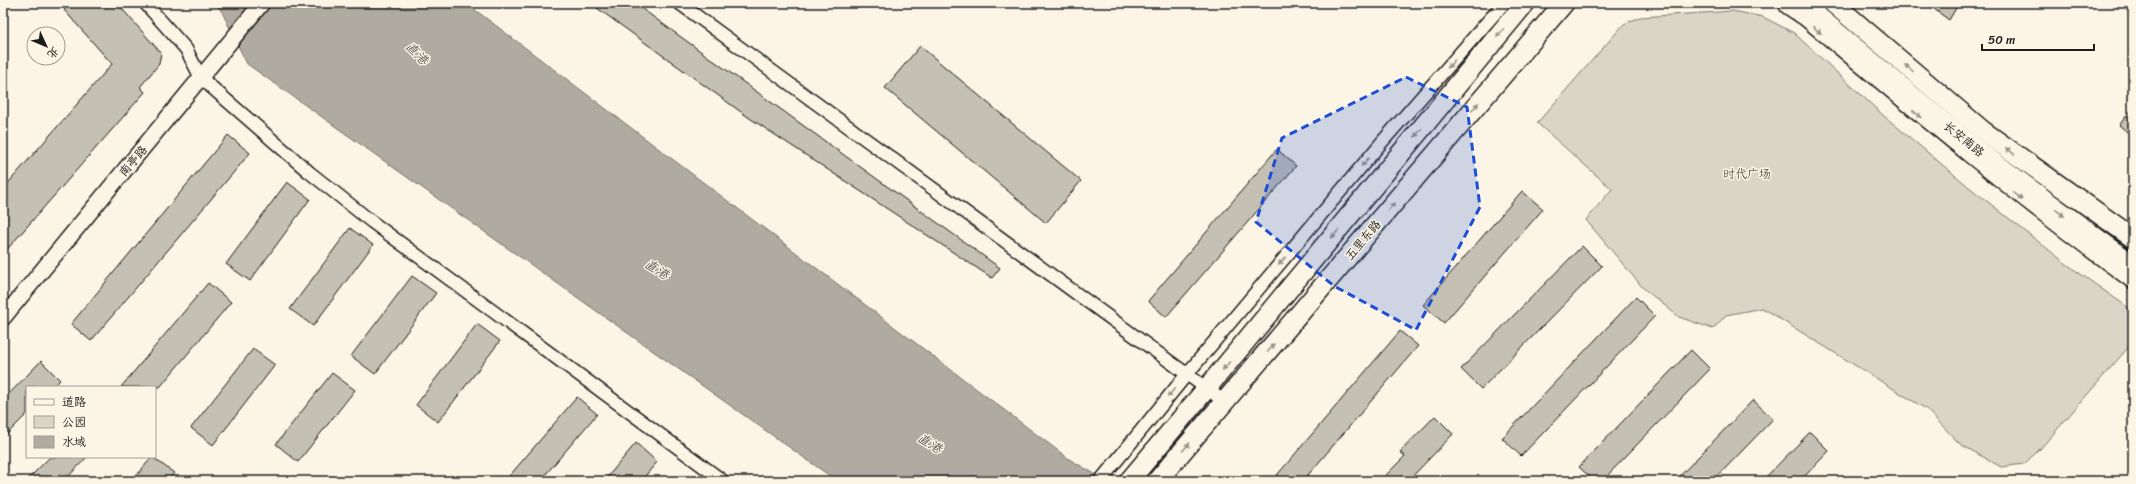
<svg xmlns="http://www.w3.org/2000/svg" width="2136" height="484" font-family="Sriracha,'LXGW WenKai TC',sans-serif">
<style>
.green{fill:#dbd5c8;stroke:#7c7872}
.water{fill:#b0aba1;stroke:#75726c}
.building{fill:#c4c0b3;stroke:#1c1c1c}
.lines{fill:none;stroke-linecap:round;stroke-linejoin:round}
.minor-casing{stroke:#1c1c1c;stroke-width:15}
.tertiary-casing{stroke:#1c1c1c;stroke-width:18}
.primary-casing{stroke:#1c1c1c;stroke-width:22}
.minor{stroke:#fcf5e5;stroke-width:12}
.tertiary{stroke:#fcf5e5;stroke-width:15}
.primary{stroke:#fcf5e5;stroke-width:19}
.oneway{fill:#97938b}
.marked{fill:#1d4ed8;fill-opacity:0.2;stroke:#1d4ed8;stroke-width:3;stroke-dasharray:8 5;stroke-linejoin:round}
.labels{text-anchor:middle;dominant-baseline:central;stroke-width:3;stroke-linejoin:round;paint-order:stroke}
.street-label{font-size:12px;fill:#1c1c1c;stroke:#fcf5e5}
.park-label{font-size:12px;fill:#555450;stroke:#fcf5e5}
.water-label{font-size:13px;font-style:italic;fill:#575551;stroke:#fcf5e5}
</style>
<rect width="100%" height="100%" fill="#fcf5e5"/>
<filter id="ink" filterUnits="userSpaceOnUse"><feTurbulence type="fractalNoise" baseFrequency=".025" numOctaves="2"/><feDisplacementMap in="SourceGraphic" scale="8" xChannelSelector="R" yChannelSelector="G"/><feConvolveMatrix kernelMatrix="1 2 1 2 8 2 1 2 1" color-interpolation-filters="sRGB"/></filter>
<g filter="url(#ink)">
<path class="green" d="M1733,11l30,6 31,16 90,83 85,71 99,78 65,46v31l-92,106 -17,16 -23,3 -41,-23 -34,-35 -164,-101 -36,7 -13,14 -34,-12 -36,-29 -57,-68 26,-31 -75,-66 87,-99 16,-7z"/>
<path class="water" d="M215,3h251l603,456 38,22h-270l-590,-417 -25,-52z"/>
<g class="building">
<path d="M72,3h45l44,50 -2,11 -19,23 5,5 -142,162v-65l109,-125 -48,-54z"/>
<path d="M590,3h44l366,265 -8,10 -244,-161z"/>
<path d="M1926,3h33l-10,17z"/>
<path d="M920,46l161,135 -35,42 -161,-135z"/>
<path d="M2133,108v29l-14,-12z"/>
<path d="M228,135l22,18 -159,188 -20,-17z"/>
<path d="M1277,149l19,17 -130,151 -18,-16z"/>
<path d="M287,182l23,17 -60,82 -24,-17z"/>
<path d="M1522,191l21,18 -99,114 -21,-18z"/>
<path d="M350,228l23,17 -60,81 -23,-17z"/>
<path d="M1582,246l20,20 -121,123 -20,-20z"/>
<path d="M412,276l24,17 -61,81 -24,-18z"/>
<path d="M208,283l23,19 -71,85h-39z"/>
<path d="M1636,297l19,19 -134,140 -19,-18z"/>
<path d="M477,324l23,17 -62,81 -22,-17z"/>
<path d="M1400,331l18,15 -75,88 -40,47h-31z"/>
<path d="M253,349l22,16 -62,80 -22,-17z"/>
<path d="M1691,350l19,19 -108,112h-8l-15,-14z"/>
<path d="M41,361l19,19 -7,7h-26v27l-24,24v-38z"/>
<path d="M332,373l23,17 -57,72 -22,-18z"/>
<path d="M577,397l20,17 -57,67h-35z"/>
<path d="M1753,400l20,19 -60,62h-38z"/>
<path d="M1435,416l18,18 -45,47h-28l25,-25 -5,-4z"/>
<path d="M1810,432l19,19 -29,30h-38z"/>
<path d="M636,443l21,19 -16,19h-37z"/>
<path d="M50,457h37l-23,24h-38z"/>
<path d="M152,457l22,16 -6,8h-36z"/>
</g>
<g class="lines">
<g class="minor-casing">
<g id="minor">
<path d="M145,3l41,46 15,29 108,94 63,50 351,259"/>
<path d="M679,3l546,399"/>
<path d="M1786,7l18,12c108,91 215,181 329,264"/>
<path d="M1100,481l87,-107 195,-232 122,-139"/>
</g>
</g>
<g class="tertiary-casing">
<path id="tertiary" d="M3,318l259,-315"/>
</g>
<g class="primary-casing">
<g id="primary">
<path d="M1802,3l170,143 161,119"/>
<path d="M1833,3l150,128 150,107"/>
<path d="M1129,481l78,-93 318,-385"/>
<path d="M1157,481l407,-478"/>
</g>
</g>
<use href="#minor" class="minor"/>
<use href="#tertiary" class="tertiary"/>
<use href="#primary" class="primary"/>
</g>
<defs><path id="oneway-solid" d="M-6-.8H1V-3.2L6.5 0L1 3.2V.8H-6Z"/></defs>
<g class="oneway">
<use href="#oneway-solid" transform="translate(1817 30) rotate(40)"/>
<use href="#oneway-solid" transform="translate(1500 33) rotate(130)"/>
<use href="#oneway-solid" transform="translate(1451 64) rotate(131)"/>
<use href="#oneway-solid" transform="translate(1909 68) rotate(-140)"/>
<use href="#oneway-solid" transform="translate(1475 107) rotate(-50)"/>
<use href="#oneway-solid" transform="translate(1917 114) rotate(40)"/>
<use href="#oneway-solid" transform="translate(1418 133) rotate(130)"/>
<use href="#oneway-solid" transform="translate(2010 151) rotate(-145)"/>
<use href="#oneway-solid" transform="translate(1365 162) rotate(130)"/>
<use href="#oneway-solid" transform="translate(2018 196) rotate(38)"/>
<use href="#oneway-solid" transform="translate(1391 207) rotate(-50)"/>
<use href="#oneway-solid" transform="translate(2060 213) rotate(37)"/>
<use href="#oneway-solid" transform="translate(1335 234) rotate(130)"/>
<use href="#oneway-solid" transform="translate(1282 261) rotate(130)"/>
<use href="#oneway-solid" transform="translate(1271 348) rotate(-50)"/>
<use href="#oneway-solid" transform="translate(1226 366) rotate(130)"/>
<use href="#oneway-solid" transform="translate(1171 393) rotate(129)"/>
<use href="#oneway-solid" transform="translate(1186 447) rotate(-49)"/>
</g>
</g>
<path class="marked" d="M1406,77l61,30 13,100 -64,123 -82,-44 -78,-64 26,-84z"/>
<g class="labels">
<g class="street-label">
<text transform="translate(1964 139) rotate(39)">长安南路</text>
<text transform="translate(133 161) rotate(-50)">南亭路</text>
<text transform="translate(1363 240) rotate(-50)">五里东路</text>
</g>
<g class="park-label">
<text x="1747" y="174">时代广场</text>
</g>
<g class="water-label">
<text transform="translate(417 53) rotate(45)">直港</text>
<text transform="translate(657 269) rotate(32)">直港</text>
<text transform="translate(930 443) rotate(32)">直港</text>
</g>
</g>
<rect width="2136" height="484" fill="none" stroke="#fcf5e5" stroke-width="16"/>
<rect x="8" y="8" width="2120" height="468" fill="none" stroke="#1c1c1c" stroke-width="1.5" filter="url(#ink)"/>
<rect x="26" y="386" width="130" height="72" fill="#fcf5e5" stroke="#a29e95"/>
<rect x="34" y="399" width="20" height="6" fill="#fcf5e5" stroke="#a29e95"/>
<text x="62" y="406" font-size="12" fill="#1c1c1c">道路</text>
<rect x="34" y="416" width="20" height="12" fill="#dbd5c8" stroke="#a29e95"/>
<text x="62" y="426" font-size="12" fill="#1c1c1c">公园</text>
<rect x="34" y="436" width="20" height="12" fill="#b0aba1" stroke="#a29e95"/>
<text x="62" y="446" font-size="12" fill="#1c1c1c">水域</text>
<g transform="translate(46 46) rotate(134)"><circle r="19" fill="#fcf5e5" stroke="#a29e95"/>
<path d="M0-3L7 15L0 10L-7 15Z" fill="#1c1c1c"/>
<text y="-6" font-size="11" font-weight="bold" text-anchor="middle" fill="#1c1c1c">北</text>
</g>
<path d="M1982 44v6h112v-6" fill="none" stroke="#1c1c1c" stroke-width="2"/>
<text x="1988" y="44" font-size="12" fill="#1c1c1c" stroke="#fcf5e5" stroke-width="3" paint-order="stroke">50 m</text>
</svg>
